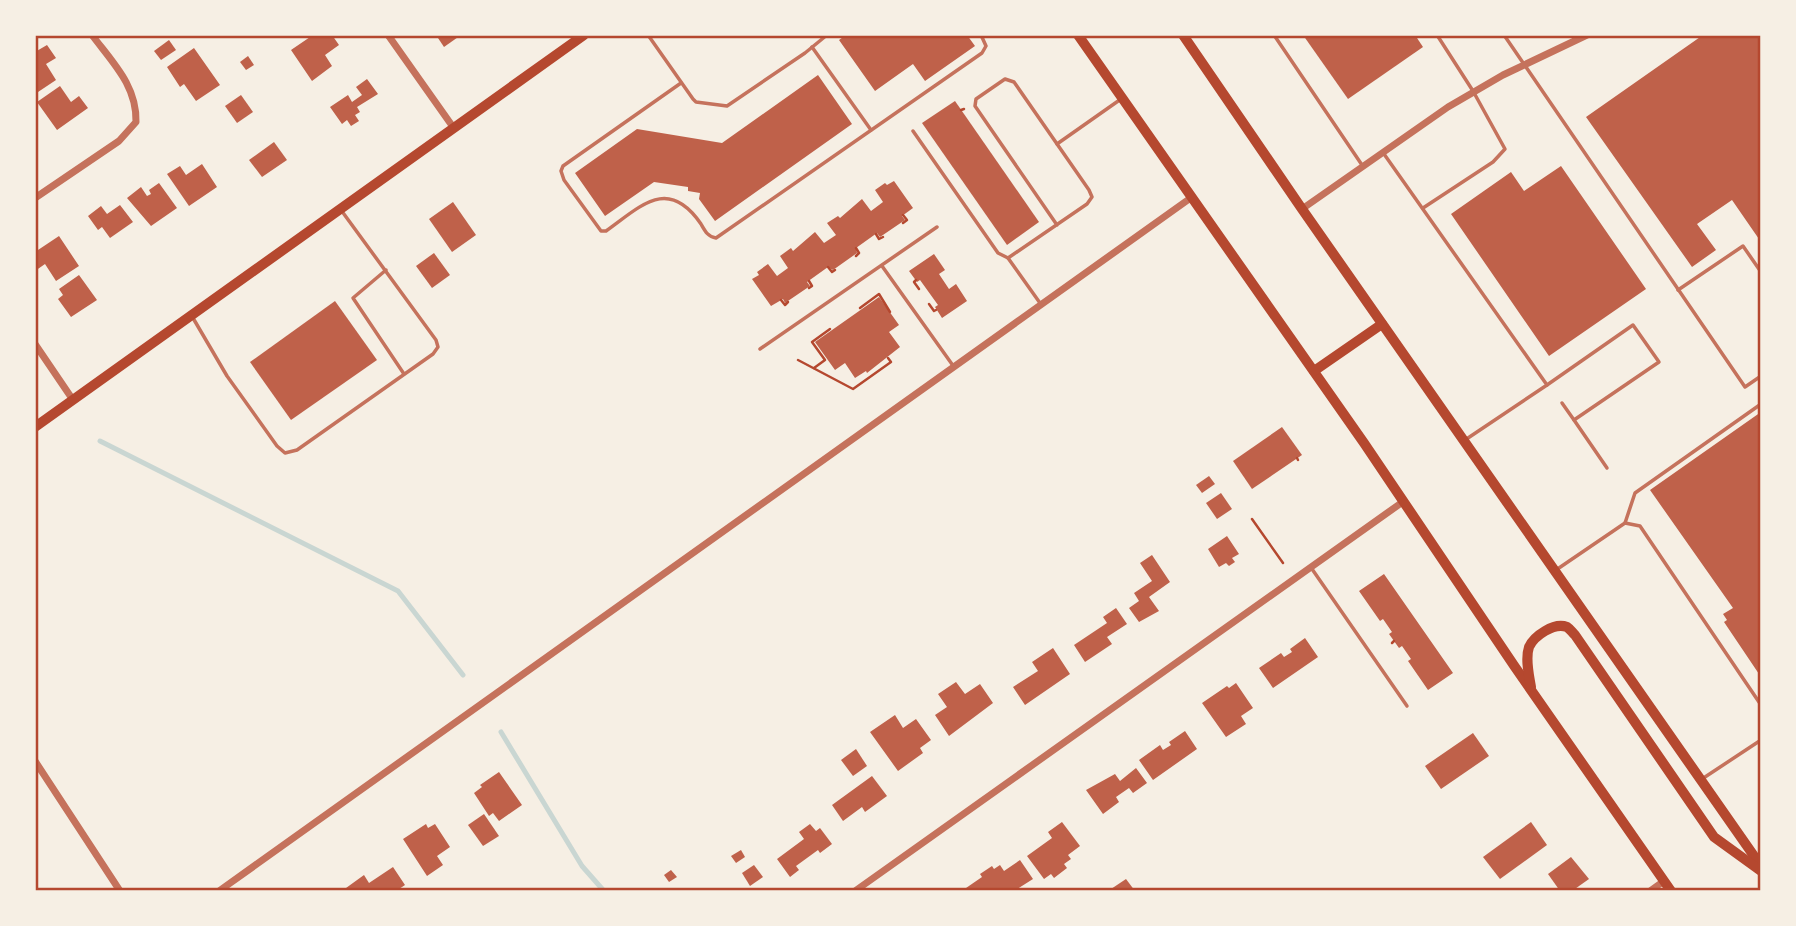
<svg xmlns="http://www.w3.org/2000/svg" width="1796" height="926" font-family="'PT Sans',sans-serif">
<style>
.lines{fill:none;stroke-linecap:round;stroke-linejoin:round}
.stream{stroke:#c9d6d2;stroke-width:5}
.building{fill:#bf614a}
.path{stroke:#b5482f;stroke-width:2.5}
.service{stroke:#c5725c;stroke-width:3.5}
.minor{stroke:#c5725c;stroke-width:7}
.secondary{stroke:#b5482f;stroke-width:10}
.neatline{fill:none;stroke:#b5482f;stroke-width:2.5}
</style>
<rect width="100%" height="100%" fill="#f6efe4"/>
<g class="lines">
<g class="stream">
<path d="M100,441l298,150 65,84"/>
<path d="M501,732l81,134 22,25"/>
</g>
</g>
<g class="building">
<path d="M313,35h19l7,10 -14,10 7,11 -20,15 -21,-31z"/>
<path d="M436,35h25l-17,12z"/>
<path d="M846,35h121l8,11 -50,35 -12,-17 -38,27 -36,-51z"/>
<path d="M1303,35h112l8,12 -75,52z"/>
<path d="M1703,35h58v207l-29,-42 -35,24 19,26 -24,17 -106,-150z"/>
<path d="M169,40l7,10 -15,10 -7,-9z"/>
<path d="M47,45l9,13 -10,6 10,16 -21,14v-42z"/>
<path d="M194,48l26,37 -24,16 -12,-17 -4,3 -13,-20z"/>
<path d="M248,56l6,9 -8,5 -6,-8z"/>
<path d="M818,75l34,49 -137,97 -16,-22 1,-6 -12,-2v-4l-34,-5 -49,34 -30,-43 62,-44 85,14z"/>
<path d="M367,79l11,15 -21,13 3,5 -5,3 4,6 -8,5 -4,-6 -5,4 -12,-17 18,-12 4,7 10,-7 -6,-8z"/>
<path d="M60,86l11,16 8,-6 9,12 -31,22 -20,-28z"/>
<path d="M241,95l12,17 -16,11 -12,-17z"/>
<path d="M955,101l84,121 -32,23 -85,-122z"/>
<path d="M274,142l13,18 -25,17 -13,-17z"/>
<path d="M202,164l15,23 -28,19 -22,-32 13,-8 6,9z"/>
<path d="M1561,166l85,123 -97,67 -98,-142 60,-42 13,19z"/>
<path d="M894,181l19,27 -11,8 3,4 -25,17 -3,-4 -21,15 1,5 -24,17 -5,-3 -21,15 3,4 -25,17 -2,-4 -12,7 -19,-27 7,-4 -2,-3 11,-8 9,12 11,-8 -8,-12 11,-8 2,3 22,-19 9,11 12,-8 -9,-12 11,-7 2,2 22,-19 9,12 12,-9 -8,-12 10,-7 2,2z"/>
<path d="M159,183l18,25 -26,18 -24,-28 14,-11 6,9 4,-2 -2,-4z"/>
<path d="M453,202l23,33 -24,17 -23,-33z"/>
<path d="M120,205l13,17 -23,16 -8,-11 -4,3 -10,-14 13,-10 6,8z"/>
<path d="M59,236l20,30 -23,15 -11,-17 -10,7v-19z"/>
<path d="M434,253l16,22 -18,13 -16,-22z"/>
<path d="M934,254l11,16 -6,4 10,15 7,-5 11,17 -25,17 -7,-11 3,-2 -18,-25 -3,2 -8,-11z"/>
<path d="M79,275l18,25 -26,17 -13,-18 5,-4 -4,-6z"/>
<path d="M879,297l20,28 -10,7 11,15 -33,26 -1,-2 -11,7 -10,-15 -10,7 -20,-28z"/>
<path d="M335,301l42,59 -86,60 -41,-58z"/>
<path d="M1761,412v265l-37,-55 3,-2 -4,-6 10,-6 -83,-118z"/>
<path d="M1282,427l20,28 -50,34 -19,-28z"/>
<path d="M1209,476l6,8 -13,9 -6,-8z"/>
<path d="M1221,493l11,16 -15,10 -11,-16z"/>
<path d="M1227,536l12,18 -7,4 3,4 -6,4 -3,-3 -7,4 -11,-18z"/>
<path d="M1152,555l18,27 -21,15 10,14 -20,11 -10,-14 10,-7 -5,-8 18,-12 -12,-18z"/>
<path d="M1384,574l69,99 -25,17 -20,-29 3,-2 -9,-13 -3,2 -10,-14 3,-2 -9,-13 -3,2 -21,-30z"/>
<path d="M1116,608l11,16 -20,13 5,7 -27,18 -11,-17 33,-22 -4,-6z"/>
<path d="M1305,638l13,19 -45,31 -14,-20 22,-15 3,4 8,-5 -2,-3z"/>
<path d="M1053,648l17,26 -45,31 -12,-18 25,-16 -6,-9z"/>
<path d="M956,682l9,12 15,-10 13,19 -44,33 -14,-21 12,-8 -9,-13z"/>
<path d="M1236,683l17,25 -12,8 5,8 -20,13 -24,-34 25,-17 2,2z"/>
<path d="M895,715l8,13 13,-9 15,21 -11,8 3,5 -25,18 -28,-39z"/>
<path d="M1185,731l12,18 -44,31 -14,-20 21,-15 3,5 8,-5 -2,-3z"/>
<path d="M1473,733l16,23 -48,33 -16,-23z"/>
<path d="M856,749l11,17 -14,10 -12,-16z"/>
<path d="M1136,768l11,15 -14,10 -4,-5 -13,9 3,5 -16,12 -17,-24 29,-16 5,7z"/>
<path d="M499,772l23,33 -23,16 -6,-8 -4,3 -15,-23 8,-6 -2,-2z"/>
<path d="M872,776l15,20 -22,16 -3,-5 -19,14 -11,-16z"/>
<path d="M484,814l15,22 -16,10 -15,-21z"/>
<path d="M1062,822l18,24 -12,9 3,4 -7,5 3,4 -13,10 -3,-4 -7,5 -17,-23 25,-18 -4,-6z"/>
<path d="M1531,822l16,23 -47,34 -17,-22z"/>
<path d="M426,824l2,4 7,-4 15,23 -13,9 6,9 -16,11 -24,-37z"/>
<path d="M810,824l6,7 4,-3 12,16 -12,9 -2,-3 -22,16 3,4 -9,7 -13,-18 27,-20 -5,-7z"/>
<path d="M741,850l4,7 -9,6 -5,-7z"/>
<path d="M1571,857l18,22 -17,12h-12l-12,-17z"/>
<path d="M1020,860l13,19 -19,12h-46l-2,-3 16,-11 -2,-3 12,-8 2,3 6,-4 4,6z"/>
<path d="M754,865l9,12 -13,9 -8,-13z"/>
<path d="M393,867l12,18 -9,6h-48l-2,-3 18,-13 5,8z"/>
<path d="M671,870l6,7 -8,5 -5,-7z"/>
<path d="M1126,879l9,12h-27z"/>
</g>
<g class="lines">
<g class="path">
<path d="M961,110l3,-1"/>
<path d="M903,215l4,5 -4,3"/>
<path d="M876,234l3,5 4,-2"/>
<path d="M856,248l3,5 -3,3"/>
<path d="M828,267l4,5 3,-2"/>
<path d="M916,280l-2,2 5,7"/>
<path d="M809,281l3,5 -3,2"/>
<path d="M781,300l4,5 3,-3"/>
<path d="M929,304l5,7 2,-1"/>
<path d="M860,308l19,-14 11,18"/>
<path d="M798,360l55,29 38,-27 -3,-4"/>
<path d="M814,368l11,-8 -13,-18 18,-13"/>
<path d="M1297,458l1,2"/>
<path d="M1252,519l31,44"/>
<path d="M1392,643l2,-2"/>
</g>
<g class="service">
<path d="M648,35l45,64 3,3 31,4 78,-53 22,-18"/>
<path d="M1274,35l88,130"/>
<path d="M1504,35l241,352 16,-11"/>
<path d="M812,47l59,83"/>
<path d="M681,83l-118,83 -2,5 3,9 37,51h5c35,-25 62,-55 95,-7 4,7 7,13 15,14l266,-185 4,-7 -5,-11"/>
<path d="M913,131l85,122 10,5 32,45"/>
<path d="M1057,144l64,-45"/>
<path d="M1384,154l163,231 -82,55"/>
<path d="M1423,208l70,-46 12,-13 -32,-58 -36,-56"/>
<path d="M1008,258l79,-54 5,-7 -3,-7 -75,-108 -9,-3 -29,20 -1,7 82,119"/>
<path d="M882,266l72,101"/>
<path d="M386,270l-33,28 51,76"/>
<path d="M1678,290l65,-44 18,26"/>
<path d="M193,318l34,58 50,70 8,7 12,-3 136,-96 5,-7 -2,-7 -95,-130"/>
<path d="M760,349l177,-122"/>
<path d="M1547,385l86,-60 26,37 -85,58 -12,-17"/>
<path d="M1574,420l33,48"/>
<path d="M1625,523l10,-30 126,-89"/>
<path d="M1312,569l95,137"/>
<path d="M1556,570l69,-47 15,3 121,179"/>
<path d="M1702,779l59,-39"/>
</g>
<g class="minor">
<path d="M388,35l65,92"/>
<path d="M35,198l84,-57 17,-19c1,-36 -23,-59 -44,-87"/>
<path d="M1302,209l146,-102 55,-32 84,-40"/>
<path d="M35,344l38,56"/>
<path d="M35,761l85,130"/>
<path d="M219,891l973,-694"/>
<path d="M855,891l549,-390"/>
<path d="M1650,891l14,-10"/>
</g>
<g class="secondary">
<path d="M1078,35l286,408 151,224 156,224"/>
<path d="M1183,35l119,174 459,657"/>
<path d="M1314,371l68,-47"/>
<path d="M35,427l549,-392"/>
<path d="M1531,687c-2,-12 -6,-28 -2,-40 5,-11 25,-25 38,-20 3,2 5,5 8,8l139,202 47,34"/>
</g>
</g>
<rect width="1796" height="926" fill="none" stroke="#f6efe4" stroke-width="74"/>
<rect x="37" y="37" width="1722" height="852" class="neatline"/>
</svg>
